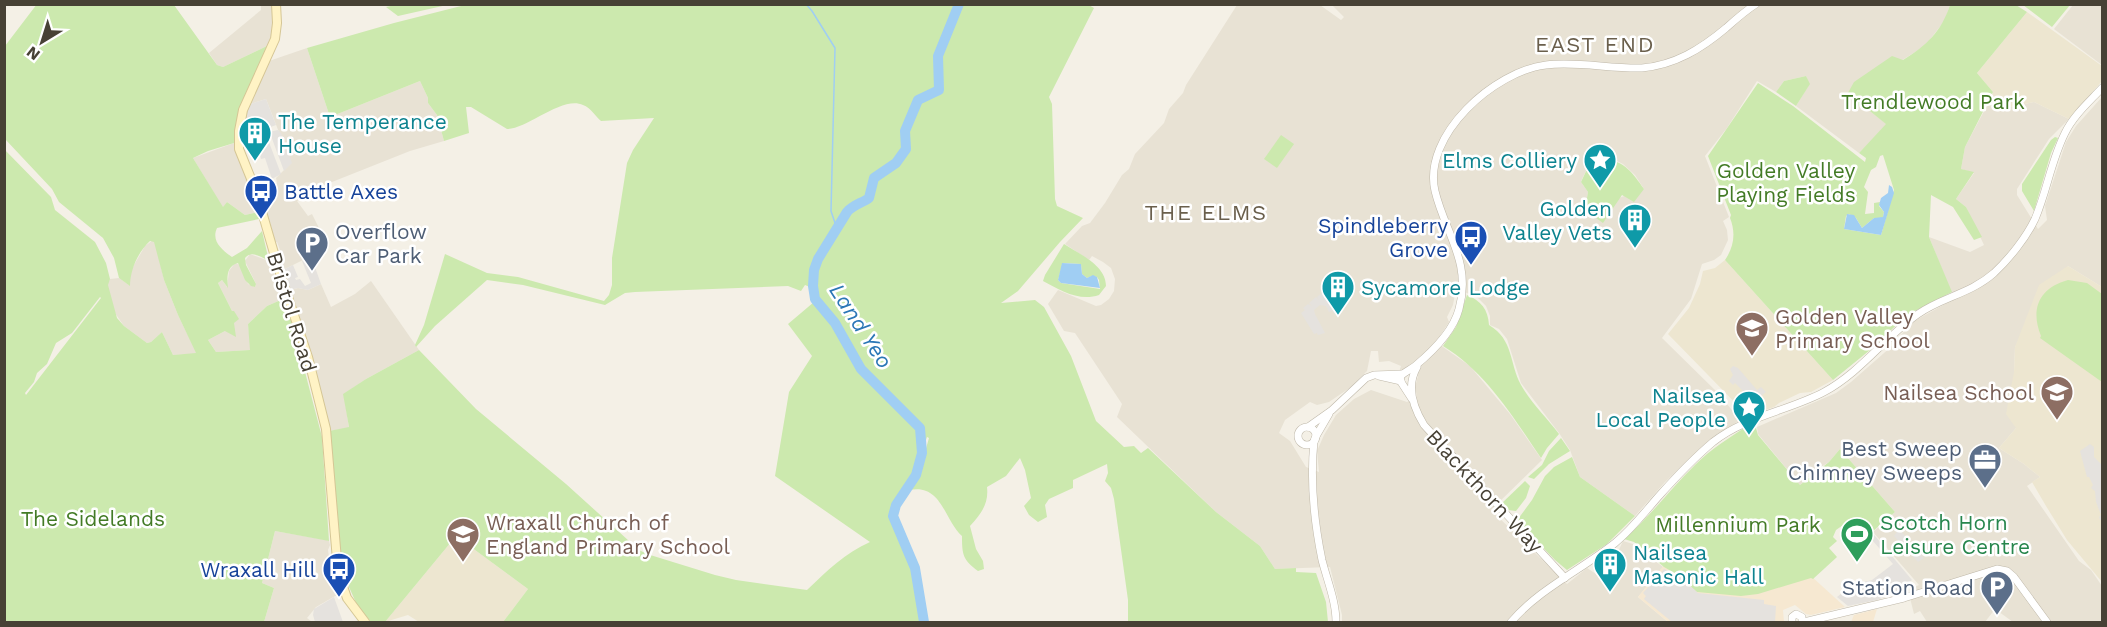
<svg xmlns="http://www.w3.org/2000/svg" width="2107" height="627" font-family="'Work Sans',sans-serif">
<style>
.residential{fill:#e8e2d4;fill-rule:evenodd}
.commercial{fill:#f6e8d1}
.education{fill:#ede6d0}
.green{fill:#cce9ae;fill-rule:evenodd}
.parking{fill:#e5e2de}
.water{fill:#a0cef3}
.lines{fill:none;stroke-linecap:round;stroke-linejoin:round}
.stream{stroke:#a0cef3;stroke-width:1.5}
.river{stroke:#a0cef3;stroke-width:10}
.tertiary-casing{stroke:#bfb8a9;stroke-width:8}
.secondary-casing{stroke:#d5c695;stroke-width:10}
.tertiary{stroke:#fff;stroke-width:7}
.secondary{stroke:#fff3c5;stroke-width:8}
.labels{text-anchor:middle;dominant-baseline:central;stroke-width:5;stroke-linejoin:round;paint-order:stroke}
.park-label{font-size:21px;fill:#437b26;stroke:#fff}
.culture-label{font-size:21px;fill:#0d838f;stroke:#fff;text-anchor:start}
.transit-label{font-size:21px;fill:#164399;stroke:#fff;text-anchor:end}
.service-label{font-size:21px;fill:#4e5e75;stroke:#fff;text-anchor:end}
.street-label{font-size:21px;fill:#474135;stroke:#fff}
.education-label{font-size:21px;fill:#785e54;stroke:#fff;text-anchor:start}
.leisure-label{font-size:21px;fill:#27864d;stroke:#fff;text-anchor:start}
.neighbourhood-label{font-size:22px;letter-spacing:1.5px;fill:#6a5f4c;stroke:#fff}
.water-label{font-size:22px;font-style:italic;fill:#2b77b6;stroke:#fff}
</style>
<rect width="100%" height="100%" fill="#f4f0e6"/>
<g class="residential">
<path d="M261,5h13l1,25 -4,14 -48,23 -6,-2 -8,-12 52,-43z"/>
<path d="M1237,5h83l21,15 3,-3 -12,-12h618l-5,15 -20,26 -78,48 40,30 -28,29 -63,-47 13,-21 -3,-9 -22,5 -8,11 -19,-11 -30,47 -22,28 24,61 -6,4 4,9 1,10 -7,15 -7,5 -12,4 -11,35 -29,39 56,55 22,27 -35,24 -40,38 -30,34 -55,-39 -10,-27 -11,-17 -38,-50 -14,-44 -8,-10 -9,-4v-9l-4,-10 -8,-8 -22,-10 -3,17 -6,12 2,5 -13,20 34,24 40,48 32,46 -51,50 76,74 20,-16 18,12 18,-39 10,3 30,23 -25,30 30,25h-326v-7l-12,-48 -55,2 -15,-23 -44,-34 -99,-95 5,-13 -47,-71 -11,-2 -16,-27 10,-14 38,16 5,-1 8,-6 5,-8 1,-12 -4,-11 -8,-6 -11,-6 -3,4 -24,-16 17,-18 8,-3 15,-20 17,-28 7,-6 6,-15 29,-31 5,-14 14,-16 3,-8zM1603,160l14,1 6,3 12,11 9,14 -59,21 3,-18 -7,-10 1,-3 7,-14zM1371,351h7l1,11 10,-1 12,5 -2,6 9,-5 10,9 -3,11 2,10 -10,5 -36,-12 -17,9 -18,16 -12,20 -7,16 2,21 -13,-5 -16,-26 -11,-8 6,-13 25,-18 7,3 12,-3 22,-15 16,-16z"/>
<path d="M2073,5h29v60l-48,-36z"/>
<path d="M307,48l23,69 90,-36 8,17v5l9,12 7,26 -34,10 -78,31 -35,19 11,15 4,-2 14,28 -15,14 -28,14 -3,-20 -3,-8 -3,1 -3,-18 -9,-26 3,-8 12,-8 -1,-5 15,-15 -25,-64 -19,6 22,-44z"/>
<path d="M2102,97v190l-34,-21 -53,81 -1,25 2,56 -17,20 25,16 16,13 -13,9 52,75 12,9 11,16v33l-3,3h-86l-18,-13 -10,13h-58l-7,-11 -6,3 -6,-24 11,-5 -46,-53 22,-20 -55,-63 -11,13 -11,7 -18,16 -42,-51 -1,-7 79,-34 15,-11 41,-36 19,-23 43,-24 -25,-62 41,15 14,-7 -18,-38 -10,-8 18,-26 -13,-4 4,-22 26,-49 20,9 23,-5 35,17 -20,20 -32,50v6l21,34 9,-9 -2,-14 21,-64 10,-16z"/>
<path d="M234,143l3,12 16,34 5,23 -13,3 -18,-13 -4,6 -30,-50z"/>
<path d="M153,240l3,5 8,35 14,35 19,39 -24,1 -11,-23 -11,10 -4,1 -23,-17 -9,-13 -8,-28 3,-6 9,-1 10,7 1,-11 4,-9 11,-19z"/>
<path d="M250,254l19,7 14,38 -16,7 -19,18 3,26 -35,2 -8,-12 17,-9 7,-20 -14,-28 4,-3 5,7 2,-16 6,-8 5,2 8,19 7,3 1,-3 -11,-23z"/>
<path d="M371,281l48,69 -53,29 -22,15 5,34 -20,3 -39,-141 8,-2 10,2 13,-6 10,23 24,-13z"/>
<path d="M275,531l51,9 3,1 1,4 -2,5 1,7 3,-1 5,39 -21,12 -9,11 5,4h-48l10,-34 -12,-5z"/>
</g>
<g class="commercial">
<path d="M1664,565l146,10 35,32 -34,8 -5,-1 -11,-9 -12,5 1,12h-116l-30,-25z"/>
<path d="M1877,609l-4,13h-22l3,-7z"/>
</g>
<g class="education">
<path d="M2027,12l75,54v15l-33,38 -35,-17 -23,5 -20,-9 2,-6 -16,-19z"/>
<path d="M1725,260l108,120 -22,12 -11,1 -21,10 -5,4 -26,9 -80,-82 21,-26 11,-24 3,-13 12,-3z"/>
<path d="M2068,266l34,21v295l-35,-42 -21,-34 -14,-24 8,-5 -16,-13 -25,-16 17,-20 -10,-14 8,-42 1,-25 24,-62z"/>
<path d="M456,536l72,53 -25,33h-84l-11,-7 -23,7z"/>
</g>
<g class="green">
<path d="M37,4l137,1 43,60 6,2 48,-23 -35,81 -2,18 -26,8 -15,7 30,49 4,-5 18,13 13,-3 1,7 -42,9c-6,13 5,22 15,29l15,-9 15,-17 7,30c-8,-4 -17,-11 -24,-3l1,7 10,19 -1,3 -4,-1 -6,-6 -7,-17c-12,3 -11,15 -10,25l-6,-8 -4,3 14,28h2l5,8 -5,4 2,14 -11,-6 -17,9 8,12 34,-2 -2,-26 19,-18 16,-7 10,27 29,111 7,104 -54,-10 -13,52 12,5 -10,34h-259l-1,-473 47,48 4,13 40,32 11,21 4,16 -2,6 9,33 7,8 23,17 4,-1 11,-10 11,23 23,-2 -18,-38 -14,-35 -10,-38 -4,-1c-12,11 -20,29 -20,45l-11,-8 -5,-20 -11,-20 -44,-36 -7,-13 -47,-50v-93zM100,297l1,1 -75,97 -1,-2 9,-11 3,-9 10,-9 9,-21 16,-10z"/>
<path d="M469,4h618l7,4 -45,89 3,7 3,95 2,7 26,12 -23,24 -42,49 -17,12 34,-3 9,7 27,49 25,65 28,26 10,-1 7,7 7,-5 68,64 44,34 15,23 21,-1v4l20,1 10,29 2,20h-200v-22l-14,-101 -3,-11 -6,-7 3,-8 -1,-9 -34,16v8l-24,11 -4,6 2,12 -9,5 -9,-7 -5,-9 7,-8 -6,-28 -5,-12 -14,18 -19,11c2,17 -6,27 -17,39l6,23 7,12 1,8 -6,2c-15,-11 -16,-16 -16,-35 -18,-16 -20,-53 -53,-46l9,-14 11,-38 -2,-1 -18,51 -13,15 -4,11 7,22 12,25 11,61h-419l25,-33 -72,-53 -71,86 -5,-1 -9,1 -14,-17 -12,-27 -5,-29 -11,-118 20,-4 -6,-33 23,-15 53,-29 57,59 90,75 73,66 8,4 68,21 21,5 71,10c20,-19 38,-37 63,-48l-95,-66 14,-84 23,-36 -24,-32 26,-22 -4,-15 -5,-2 -4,6 -13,-5 -153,6 -10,1 -20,12 -82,-20 -36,-5 -52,46 -19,21 -1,-2 9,-20 21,-71 42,19 31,4 86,24 5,-6 3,-10v-27l15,-95 6,-13 21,-32 -53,3c-6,-5 -10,-13 -18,-16 -20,-10 -56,24 -76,24l-36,-22h-5l3,26 -25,8 -7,-26 -9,-12v-5l-8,-17 -90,36 -23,-69 87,-25z"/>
<path d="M395,5v-1l52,1 -49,11 -12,-9z"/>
<path d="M1950,5h66l11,7 -50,61 16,19 -28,55 -4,22 13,3 -18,27 10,8 16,30 -8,3 -21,-33 -22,-12 -2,42 23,55 -45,23 -37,35 -37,30 -108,-120c9,-13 11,-27 5,-42l1,-3 -23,-59 50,-73 35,23 72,56 1,-4 -7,-5 27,-29 -25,-20 -5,4v-8l-3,-2 -4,3 -5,-1 10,-18 38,-26 11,4c24,-15 38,-28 47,-55zM1883,155l11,35 -13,45 -37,-6 2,-13 3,-2 7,4 6,10 12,-10 6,1 3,-2 1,-5 -5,-6 1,-4 -6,1v10l-9,1 3,-22 -4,-5 7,-17 5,-3 4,-11z"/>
<path d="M2023,5h47l-18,22z"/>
<path d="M1806,76l4,8 -14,22 -20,-14 8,-11z"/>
<path d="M1281,135l13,9 -17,24 -13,-9z"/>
<path d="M2055,137l3,1 -7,15 -17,58 -12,-20v-7l29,-44z"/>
<path d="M1603,160c20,-1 30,13 41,29l-10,13 -12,-7 -19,28 -18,-13 3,-18 -7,-10 8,-17z"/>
<path d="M1064,244c15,10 42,21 42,42l-7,9c-20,7 -39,-5 -56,-14l2,-6zM1063,263l18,1 1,10 5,4 5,-2 5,1 2,3 1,9 -39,-6 -3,-3z"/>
<path d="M2068,280l19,3 15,11v88l-62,-44 1,-2c-11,-27 -2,-48 27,-56z"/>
<path d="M1467,295c14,6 21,14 22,30 25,15 20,38 32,60 10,18 26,33 38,49l-12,14 -6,10c-28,-41 -55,-86 -98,-112l13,-19z"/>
<path d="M1747,426l9,2 2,7 42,50 29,-23 11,-13 55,63 -23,20 -12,-14 -9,9 -5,-4 -10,7 -3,7 4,4 -8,7 8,9 -24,22 -2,-1 -53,16 -17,2 -44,-4 -19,-17 -14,-8 -30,-25 -10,-3c26,-22 46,-50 71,-74 16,-16 34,-27 52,-39z"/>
<path d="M1561,438l9,13 -21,13 -15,15 -6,-2 14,-12 7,-14z"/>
<path d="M1572,457l8,20 55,39 -28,28 -40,26 -12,-10 -36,-37 -1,-4 14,-19 13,-24 9,-9z"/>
<path d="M1525,481l5,5 -4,12 -10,13 -8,-1 -7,-6z"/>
</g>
<g class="parking">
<path d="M266,99l10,26 -8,3 1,4 9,-2 3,3 11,30 -8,8 -13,-35 -4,1 14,37 -9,5 -7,-21 -4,1 -2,-8 2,-1 -3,-8h-3l-2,-6 -9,3 -2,-5 5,-29z"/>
<path d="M311,256l10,28 -13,6 -10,-2 -8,2 -7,-20 10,-5 5,12 -3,1 1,2 4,-1 5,7 6,-3 -9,-22z"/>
<path d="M1334,282l4,3 3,-1 6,4 -16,11 10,11 -6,4 -3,-3 -3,1 -3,-6 -6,-1 -6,5 1,4 10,19 -7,2 -1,-2 -3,1 -13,-21 4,-3 -2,-2 5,-4 4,2 -3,-3 7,-6 3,3 -2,-3z"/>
<path d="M1733,366l5,2 19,22 4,-3 5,5 -12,10 -19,-19 -2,2 -4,-4 4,-6 -3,-6z"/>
<path d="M2090,444l4,3v10l8,8v55h-2l-1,-3 2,-2 -5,-13 -1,-11 -4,-3 2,-3 -4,-8h-2l-7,-26z"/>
<path d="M1899,529l25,29 -6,4 -24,-26z"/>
<path d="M1870,530l42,50 -17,13 -18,7 -29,6 -11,-9 15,-12 20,-5 21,-16 -27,-31z"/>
<path d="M1664,569l14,6 20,18 66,7v4l12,2 -1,16h-103l-28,-23 2,-3 -3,-3z"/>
<path d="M334,597l9,25h-28l-2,-7 1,-6z"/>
</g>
<g class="water">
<path d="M1889,185l3,2 2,6 -13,42 -37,-6 3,-15 7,1 8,13 12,-10 9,-1 1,-5 -5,-7 2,-7 7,-5z"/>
<path d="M1062,263l19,1 1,10 5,4 6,-3 4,2 3,11 -39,-5 -3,-3z"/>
</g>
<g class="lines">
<path class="stream" d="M806,4l6,7 23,37 -4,163 6,18"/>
<path class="river" d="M924,622l-9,-54 -22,-52 3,-11 20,-30 6,-22 -2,-25 -59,-59 -26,-46 -20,-24 -2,-13 1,-16 4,-11 29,-47c6,-7 15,-9 22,-14l5,-20 22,-15 10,-14 -1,-18 13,-31 21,-10 -1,-34 21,-52"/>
<g class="tertiary-casing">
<g id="tertiary">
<path d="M1417,367c-11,19 -4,40 7,58l141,153"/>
<path d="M1379,376l22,5"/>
<path d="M1412,399l-11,-17 -1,-5c4,-5 10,-7 15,-11 17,-14 38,-34 44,-57 13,-47 -14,-76 -24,-118 -13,-56 60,-120 111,-126 31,-4 64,4 96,3 33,-3 59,-19 84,-40 10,-9 19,-17 30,-24"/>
<path d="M1308,427l24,-17 34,-32 8,-3 28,-1"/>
<circle cx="1307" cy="436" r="9"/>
<path d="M1315,438l14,-24"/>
<path d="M1314,441c-4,39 0,80 8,119 5,20 14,41 14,62"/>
<path d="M1511,622c28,-33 70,-52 104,-79 17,-14 29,-30 43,-46 17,-19 36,-39 55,-55 33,-26 75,-31 111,-50 37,-20 61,-55 94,-78 24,-17 52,-20 76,-41 15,-14 32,-35 41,-54 12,-28 16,-58 30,-86 8,-17 24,-31 37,-45"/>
<path d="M1792,622v-5l4,-3 6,3v5"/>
<path d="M1804,622l100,-24 93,-29 10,2 7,6 33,45"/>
</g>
</g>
<g class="secondary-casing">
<path id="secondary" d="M276,4l1,19 -2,16 -32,71 -4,21v18l17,42 22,76 30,90 18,72 12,143 9,26 18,24"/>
</g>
<use href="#tertiary" class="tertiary"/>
<use href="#secondary" class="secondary"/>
</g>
<defs>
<g id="building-pin" transform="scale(1.725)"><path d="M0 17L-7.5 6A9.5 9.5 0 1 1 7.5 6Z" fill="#0f9aa8" stroke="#fff"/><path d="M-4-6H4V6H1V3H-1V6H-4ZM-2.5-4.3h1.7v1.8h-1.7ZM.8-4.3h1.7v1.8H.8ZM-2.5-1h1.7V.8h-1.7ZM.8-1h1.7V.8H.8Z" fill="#fff"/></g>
<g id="sight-pin" transform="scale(1.725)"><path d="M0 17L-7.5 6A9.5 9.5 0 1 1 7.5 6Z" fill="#0f9aa8" stroke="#fff"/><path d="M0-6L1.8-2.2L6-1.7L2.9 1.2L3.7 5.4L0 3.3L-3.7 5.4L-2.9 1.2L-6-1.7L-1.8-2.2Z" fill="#fff"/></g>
<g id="bus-pin" transform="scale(1.725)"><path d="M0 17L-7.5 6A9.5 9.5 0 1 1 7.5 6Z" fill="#1a4fb4" stroke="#fff"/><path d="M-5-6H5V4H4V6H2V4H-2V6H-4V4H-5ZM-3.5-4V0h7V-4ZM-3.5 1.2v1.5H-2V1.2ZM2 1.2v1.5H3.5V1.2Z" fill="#fff"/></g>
<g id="parking-pin" transform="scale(1.725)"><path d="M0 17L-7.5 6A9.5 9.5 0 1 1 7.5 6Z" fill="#5c6f8a" stroke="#fff"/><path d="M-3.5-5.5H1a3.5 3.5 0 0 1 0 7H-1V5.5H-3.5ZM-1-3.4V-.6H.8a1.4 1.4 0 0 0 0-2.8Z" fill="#fff"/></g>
<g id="school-pin" transform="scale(1.725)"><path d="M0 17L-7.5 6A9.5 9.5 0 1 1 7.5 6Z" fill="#8d6e63" stroke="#fff"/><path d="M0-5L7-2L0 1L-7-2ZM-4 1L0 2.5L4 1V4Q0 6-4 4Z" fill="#fff"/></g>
<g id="office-pin" transform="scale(1.725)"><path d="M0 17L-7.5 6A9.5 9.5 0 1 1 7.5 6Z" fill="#5c6f8a" stroke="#fff"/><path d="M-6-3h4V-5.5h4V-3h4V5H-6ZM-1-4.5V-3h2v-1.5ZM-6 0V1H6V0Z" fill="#fff"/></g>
<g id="stadium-pin" transform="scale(1.725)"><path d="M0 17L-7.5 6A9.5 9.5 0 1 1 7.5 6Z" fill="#2e9e5b" stroke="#fff"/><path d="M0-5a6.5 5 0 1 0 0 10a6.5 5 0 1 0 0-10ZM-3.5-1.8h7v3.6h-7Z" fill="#fff"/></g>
</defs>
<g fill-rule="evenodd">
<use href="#building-pin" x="255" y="133"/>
<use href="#sight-pin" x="1600" y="160"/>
<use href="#bus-pin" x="261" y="191"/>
<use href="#building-pin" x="1635" y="220"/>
<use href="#bus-pin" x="1471" y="237"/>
<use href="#parking-pin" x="312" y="243"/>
<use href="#building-pin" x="1338" y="287"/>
<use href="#school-pin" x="1752" y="328"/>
<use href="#school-pin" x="2057" y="392"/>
<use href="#sight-pin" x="1749" y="407"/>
<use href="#office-pin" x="1985" y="460"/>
<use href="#school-pin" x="463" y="534"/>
<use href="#stadium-pin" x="1857" y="534"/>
<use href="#building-pin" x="1610" y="564"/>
<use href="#bus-pin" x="339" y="569"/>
<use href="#parking-pin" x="1997" y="587"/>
</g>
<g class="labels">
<g class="park-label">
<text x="1933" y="101">Trendlewood Park</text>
<text x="1786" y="170">Golden Valley<tspan x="1786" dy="24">Playing Fields</tspan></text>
<text x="93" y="518">The Sidelands</text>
<text x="1738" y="524">Millennium Park</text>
</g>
<g class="culture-label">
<text x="278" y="121">The Temperance<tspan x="278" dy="24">House</tspan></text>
<text x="1577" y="160" text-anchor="end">Elms Colliery</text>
<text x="1612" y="208" text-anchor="end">Golden<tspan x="1612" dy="24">Valley Vets</tspan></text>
<text x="1361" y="287">Sycamore Lodge</text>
<text x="1726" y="395" text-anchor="end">Nailsea<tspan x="1726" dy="24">Local People</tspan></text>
<text x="1633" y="552">Nailsea<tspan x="1633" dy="24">Masonic Hall</tspan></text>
</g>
<g class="transit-label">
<text x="284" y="191" text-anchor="start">Battle Axes</text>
<text x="1448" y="225">Spindleberry<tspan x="1448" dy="24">Grove</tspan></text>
<text x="316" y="569">Wraxall Hill</text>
</g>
<g class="service-label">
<text x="335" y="231" text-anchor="start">Overflow<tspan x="335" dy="24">Car Park</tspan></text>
<text x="1962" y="448">Best Sweep<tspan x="1962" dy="24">Chimney Sweeps</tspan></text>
<text x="1974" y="587">Station Road</text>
</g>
<g class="street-label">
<text transform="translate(292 312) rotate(73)">Bristol Road</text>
<text transform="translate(1485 491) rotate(47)">Blackthorn Way</text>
</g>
<g class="education-label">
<text x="1775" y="316">Golden Valley<tspan x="1775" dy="24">Primary School</tspan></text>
<text x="2034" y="392" text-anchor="end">Nailsea School</text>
<text x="486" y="522">Wraxall Church of<tspan x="486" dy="24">England Primary School</tspan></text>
</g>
<g class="leisure-label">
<text x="1880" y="522">Scotch Horn<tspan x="1880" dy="24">Leisure Centre</tspan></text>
</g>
<g class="neighbourhood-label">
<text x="1595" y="44">EAST END</text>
<text x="1206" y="212">THE ELMS</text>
</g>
<g class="water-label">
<text transform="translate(861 326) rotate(57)">Land Yeo</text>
</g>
</g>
<rect width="2107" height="627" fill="none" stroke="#474135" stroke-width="12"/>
<g transform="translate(42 42) rotate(218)" stroke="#ffffff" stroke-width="4.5" paint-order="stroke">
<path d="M0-4.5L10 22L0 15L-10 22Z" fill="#474135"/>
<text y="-9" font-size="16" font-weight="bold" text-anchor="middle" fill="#474135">N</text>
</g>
</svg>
